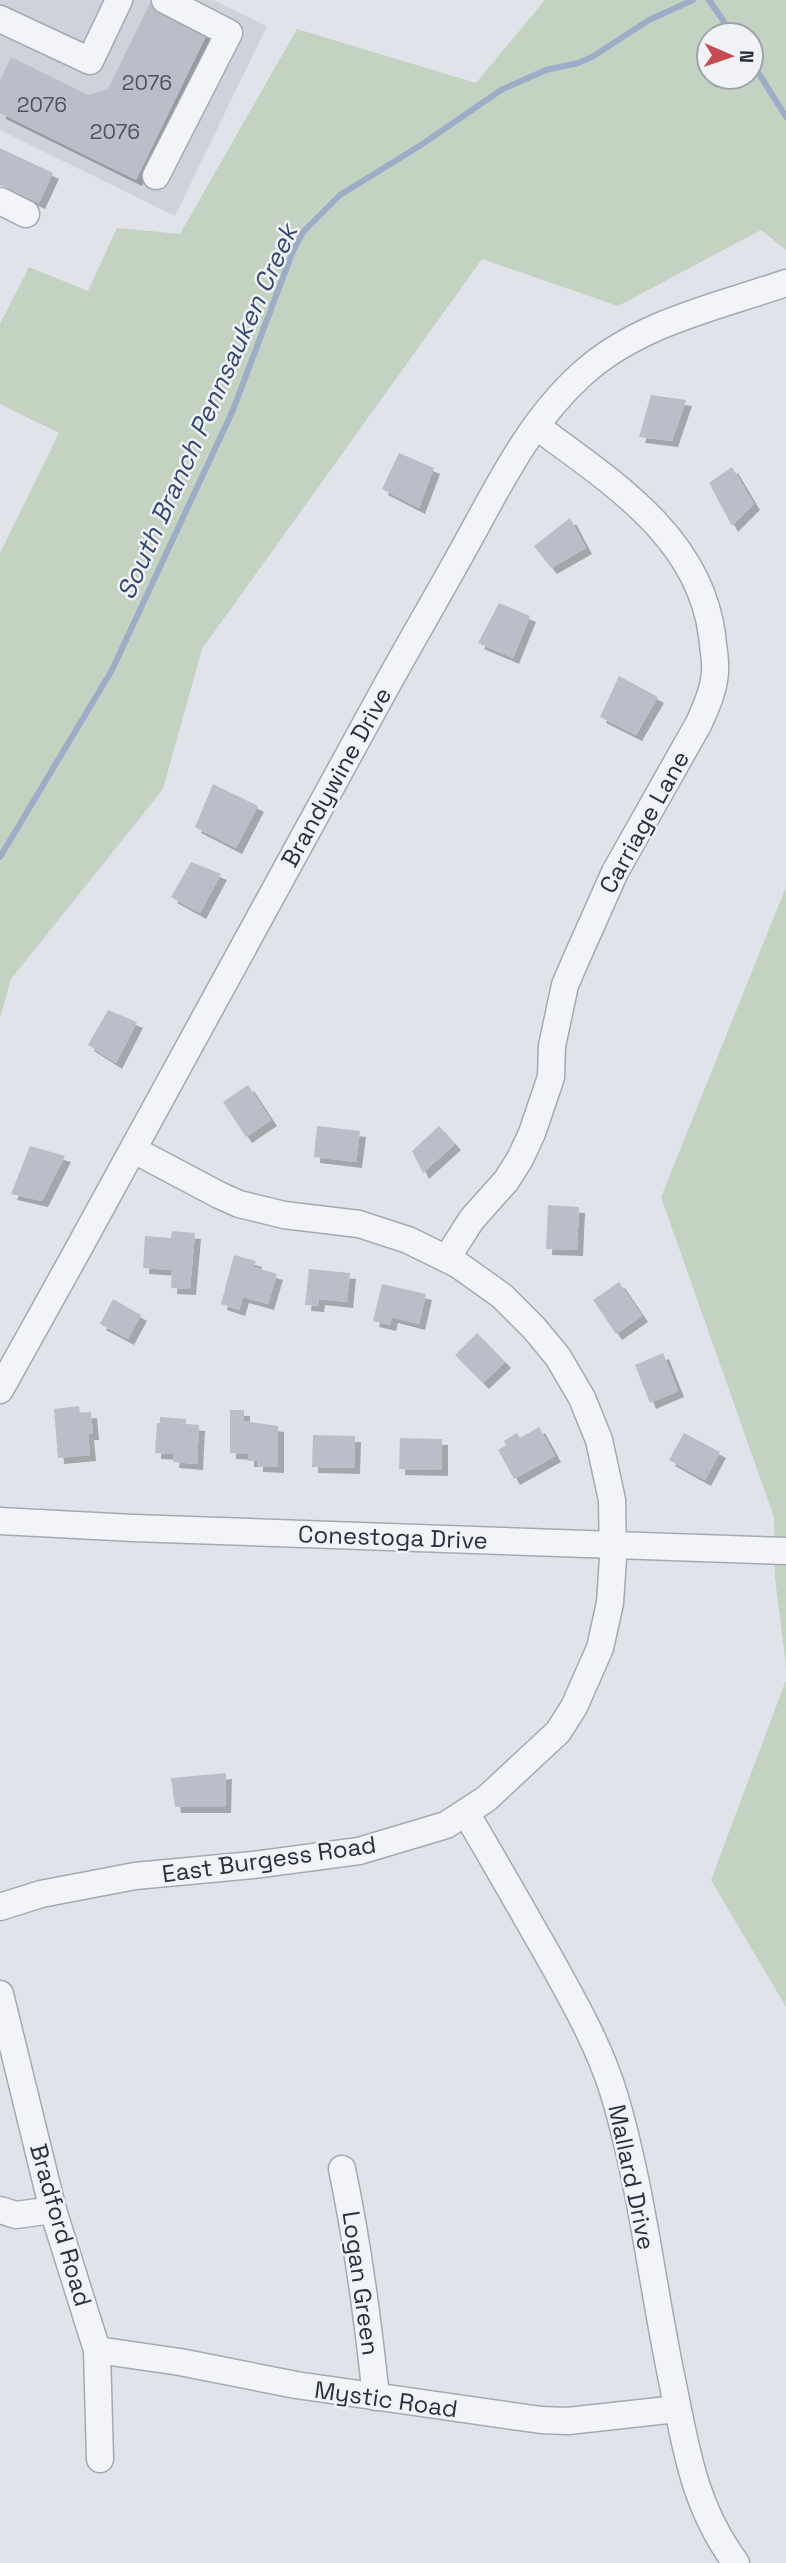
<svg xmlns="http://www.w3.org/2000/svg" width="786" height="2563" font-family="'Space Grotesk',sans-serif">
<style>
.built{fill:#ced2da}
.green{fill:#c4d2c2;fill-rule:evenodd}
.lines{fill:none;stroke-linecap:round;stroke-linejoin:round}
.stream{stroke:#9dadc7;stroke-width:6}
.building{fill:#bbbec8;filter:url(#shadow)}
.minor-casing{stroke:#a5a9b3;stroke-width:29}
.minor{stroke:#f3f4f7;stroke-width:26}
.labels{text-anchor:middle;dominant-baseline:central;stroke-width:5;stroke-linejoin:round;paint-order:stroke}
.number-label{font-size:21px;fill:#4e5361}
.street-label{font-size:24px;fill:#292f3f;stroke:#f0f2f6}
.water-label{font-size:26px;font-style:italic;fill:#354a72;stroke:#f0f2f6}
</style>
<defs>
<filter id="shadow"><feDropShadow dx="6" dy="6" stdDeviation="0" flood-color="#0004"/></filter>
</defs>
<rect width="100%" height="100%" fill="#e0e3e9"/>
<path class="built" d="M0,0h213l54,26 -92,190 -175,-86z"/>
<g class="green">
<path d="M545,0h241v250l-25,-20 -143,76 -136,-47 -280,390 -39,140 -152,190 -11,39v-465l59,-120 -59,-29v-80l29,-57 59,24 29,-63 63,6 117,-205 179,54zM751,35v42h-42v-42z"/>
<path d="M786,887v779l-11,-88 -1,-61 -113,-320z"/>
<path d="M786,1680v327l-75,-127z"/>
</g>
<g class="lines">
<g class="stream">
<path d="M709,0l24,35"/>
<path d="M751,61l35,56"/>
<path d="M0,857l112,-187 121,-260 60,-159 10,-19 37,-37 81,-50 80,-55 45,-20 32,-7 14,-6 57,-37 44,-20"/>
</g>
</g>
<g class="building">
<path d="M150,3l58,29 -72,148 -136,-67v-32l11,-24 77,38 20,-6z"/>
<path d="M0,148l53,25 -14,30 -39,-18z"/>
<path d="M651,395l35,5 -14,41 -33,-4z"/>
<path d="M399,453l35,15 -15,40 -37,-19z"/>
<path d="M732,467l22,37 -22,22 -23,-43z"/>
<path d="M570,518l16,30 -35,20 -17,-22z"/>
<path d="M499,603l31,13 -17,42 -35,-15z"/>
<path d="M619,676l39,21 -22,38 -36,-18z"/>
<path d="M213,784l45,22 -22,42 -41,-21z"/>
<path d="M191,862l30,12 -21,39 -29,-16z"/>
<path d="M108,1010l29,12 -21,41 -28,-18z"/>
<path d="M248,1085l23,35 -25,17 -23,-35z"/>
<path d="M317,1126l43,5 -4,31 -42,-5z"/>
<path d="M439,1126l16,18 -32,29 -11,-22z"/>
<path d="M30,1146l35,10 -23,45 -31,-7z"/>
<path d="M548,1205l31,2 -2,43 -31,-1z"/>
<path d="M172,1231l23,2 -5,56 -19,-1 1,-18 -29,-2 2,-32 26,2z"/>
<path d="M234,1255l22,6 -2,6 23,7 -9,30 -25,-7 -4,13 -18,-6z"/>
<path d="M309,1269l41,4 -3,29 -28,-3 -1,7 -13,-1z"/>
<path d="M619,1282l23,34 -26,18 -23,-34z"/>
<path d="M382,1284l44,10 -7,30 -27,-7 -2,8 -17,-4z"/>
<path d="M113,1299l28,16 -13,24 -28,-15z"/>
<path d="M477,1333l28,29 -22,21 -28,-28z"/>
<path d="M663,1353l15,38 -28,12 -15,-38z"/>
<path d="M79,1406l1,7 11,-1 2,22h-5l2,21 -32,3 -4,-49z"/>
<path d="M230,1410h14v11l34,5v41l-21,-1v-5h-9v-7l-18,-1z"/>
<path d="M160,1417l26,2v5l13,1 -2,39 -24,-2 1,-8 -19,-1 2,-30h3z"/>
<path d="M539,1427l16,29 -41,23 -16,-29 8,-5 -2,-4 13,-8 3,5z"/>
<path d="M684,1433l36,19 -15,28 -36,-20z"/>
<path d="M313,1435l42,1 -1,32 -42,-1z"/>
<path d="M400,1438l42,1v31l-43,-1z"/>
<path d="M226,1773l-1,34h-50l-4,-29z"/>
</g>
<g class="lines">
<g class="minor-casing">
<g id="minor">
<path d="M0,19l90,42 29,-61"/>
<path d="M156,176l73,-143 -64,-33"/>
<path d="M0,201l26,13"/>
<path d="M447,1258l25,-39 34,-38 14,-22 12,-26 19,-56 1,-31 13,-61 13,-30 37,-83 84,-149c7,-16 15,-33 16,-51 1,-12 -2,-25 -3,-37 -13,-99 -102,-154 -176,-209"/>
<path d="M0,1390c129,-231 256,-463 382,-696 28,-51 58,-102 86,-153 33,-60 63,-121 114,-167 56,-51 134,-67 204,-91"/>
<path d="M0,1521l133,7 653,23"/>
<path d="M466,1813c28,47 55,95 82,142 25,45 51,90 66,139 28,93 38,191 58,286 14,67 21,125 64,183"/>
<path d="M0,1907l41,-13 94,-18 118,-11 106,-14 87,-26 40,-26 72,-67 16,-25 26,-59 10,-45 3,-45 -1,-58 -13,-60 -17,-42 -24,-41 -24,-29 -32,-32 -45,-32 -49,-24 -49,-16 -75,-9 -45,-11 -20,-9 -85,-45"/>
<path d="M0,1994l53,216 44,140 3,109"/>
<path d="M342,2169c16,75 26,152 34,228"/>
<path d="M0,2210l16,5 37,-5"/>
<path d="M97,2350l83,12 116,23 245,35 27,1 109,-12"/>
</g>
</g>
<use href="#minor" class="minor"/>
</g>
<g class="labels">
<g class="number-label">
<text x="147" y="82">2076</text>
<text x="42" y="104">2076</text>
<text x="115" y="131">2076</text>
</g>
<g class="street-label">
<text transform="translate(336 777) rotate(-61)">Brandywine Drive</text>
<text transform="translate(644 822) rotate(-61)">Carriage Lane</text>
<text transform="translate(393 1537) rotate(2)">Conestoga Drive</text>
<text transform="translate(269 1859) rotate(-8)">East Burgess Road</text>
<text transform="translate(632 2177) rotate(78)">Mallard Drive</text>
<text transform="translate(61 2225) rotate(74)">Bradford Road</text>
<text transform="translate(361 2283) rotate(82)">Logan Green</text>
<text transform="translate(386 2399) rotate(8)">Mystic Road</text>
</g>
<g class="water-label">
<text transform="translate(207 412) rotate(-66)">South Branch Pennsauken Creek</text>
</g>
</g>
<g transform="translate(730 56) rotate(92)"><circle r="33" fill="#f0f2f6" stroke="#a0a4ad" stroke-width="2"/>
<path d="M0-5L12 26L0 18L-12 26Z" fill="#c94a51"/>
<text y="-10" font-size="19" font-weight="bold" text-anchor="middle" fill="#292f3f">N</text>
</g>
</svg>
